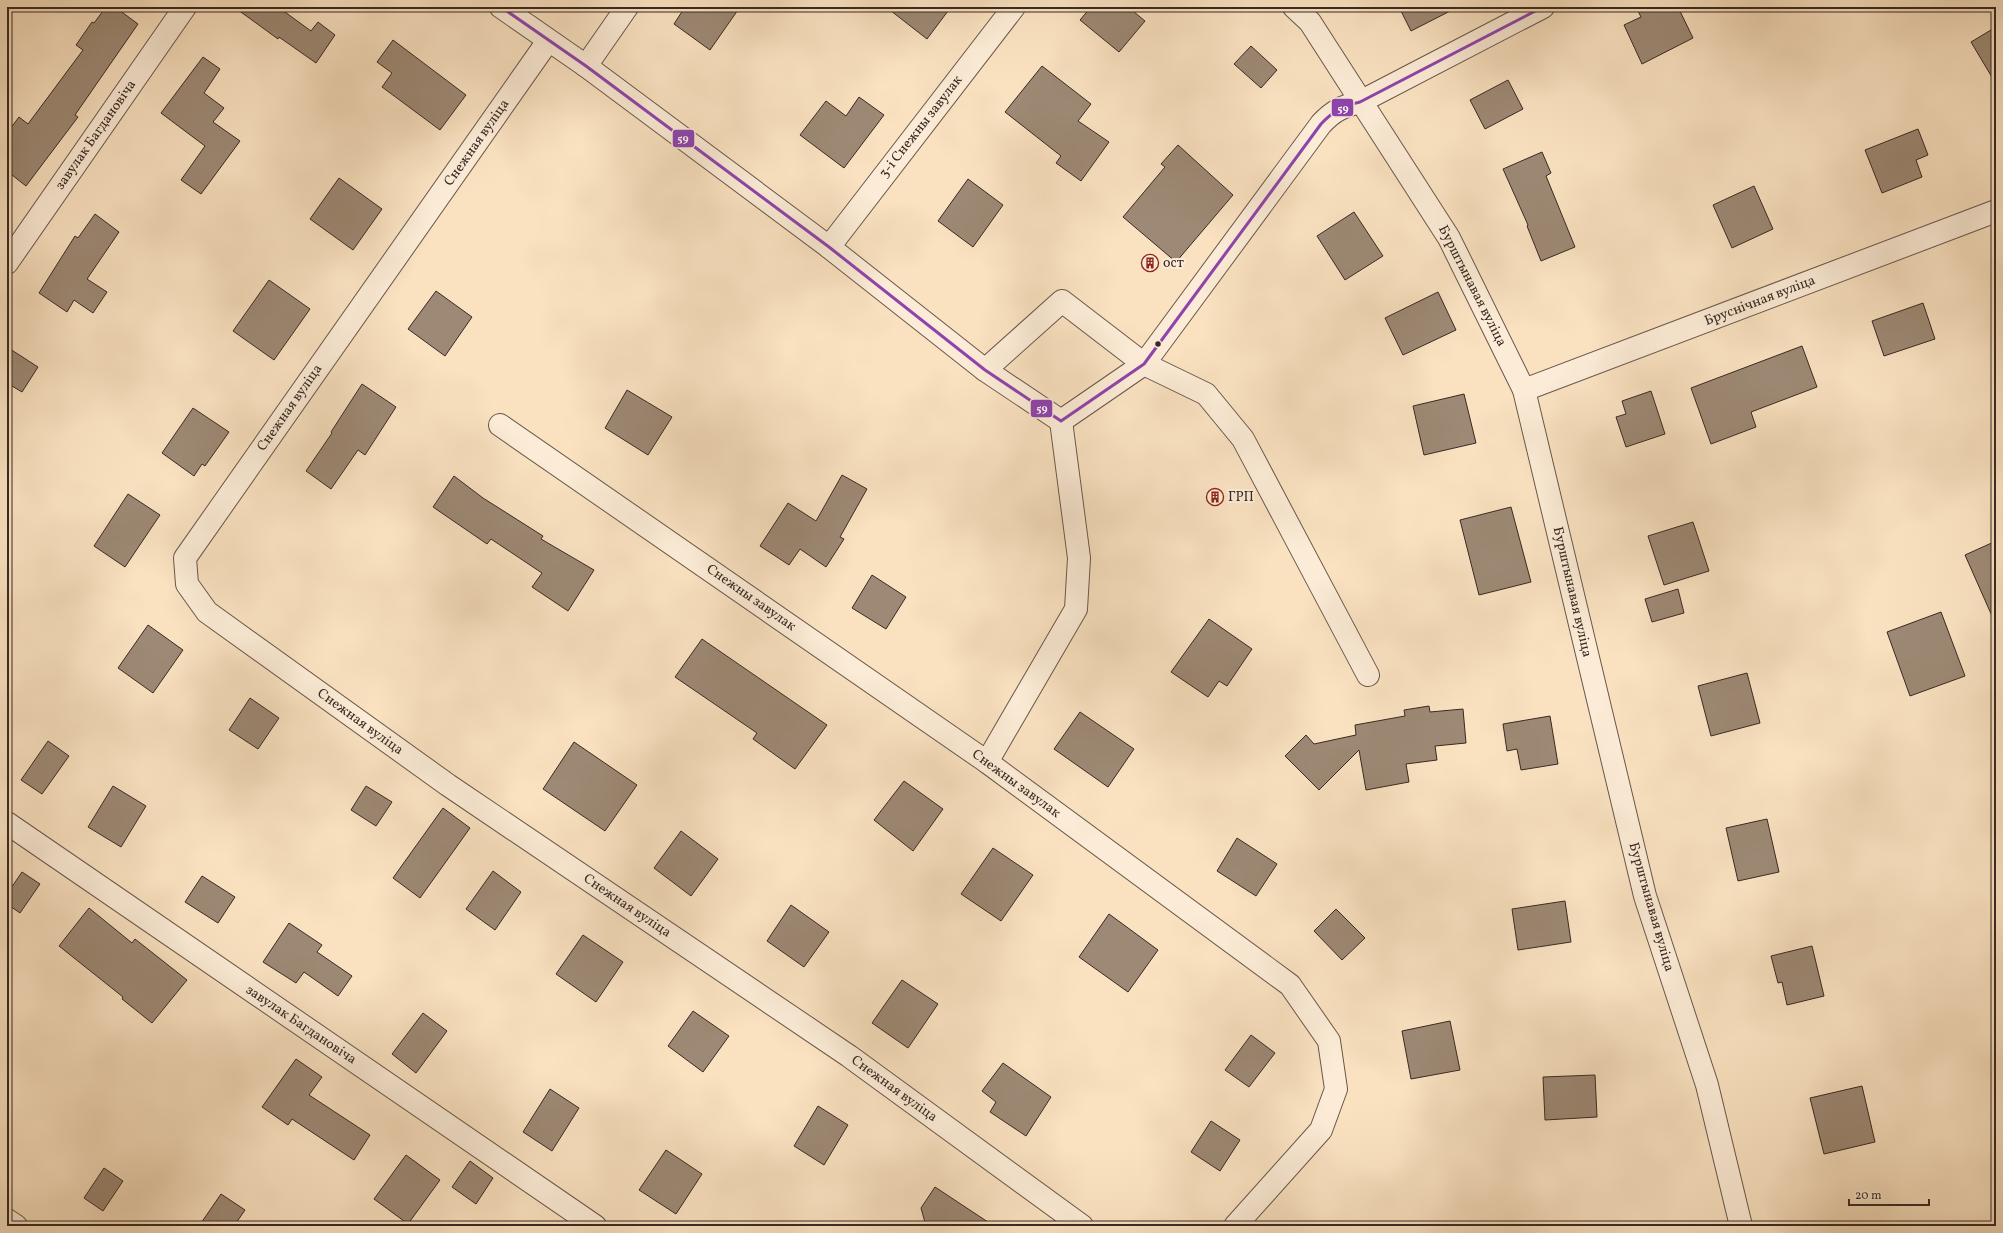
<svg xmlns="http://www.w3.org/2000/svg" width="2003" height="1233" font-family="Vollkorn,serif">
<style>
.building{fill:#9d8975;stroke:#392923}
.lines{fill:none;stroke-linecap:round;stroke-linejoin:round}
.minor-casing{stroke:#69574a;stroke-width:24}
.minor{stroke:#fcecd7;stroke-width:22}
.bus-1-casing{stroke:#fcecd7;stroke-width:6}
.bus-1{stroke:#8e44ad;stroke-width:3}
.bus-dot{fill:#392923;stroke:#fcecd7;stroke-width:1.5}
.labels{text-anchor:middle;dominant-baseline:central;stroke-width:4;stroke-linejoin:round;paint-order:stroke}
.street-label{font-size:14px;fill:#392923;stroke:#fcecd7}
.poi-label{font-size:14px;fill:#392923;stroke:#fcecd7;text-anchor:start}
.line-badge{stroke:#fcecd7;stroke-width:1.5}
.badge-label{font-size:11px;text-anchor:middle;font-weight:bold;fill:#fff}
</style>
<rect width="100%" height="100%" fill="#fae2c1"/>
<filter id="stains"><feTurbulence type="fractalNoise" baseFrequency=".005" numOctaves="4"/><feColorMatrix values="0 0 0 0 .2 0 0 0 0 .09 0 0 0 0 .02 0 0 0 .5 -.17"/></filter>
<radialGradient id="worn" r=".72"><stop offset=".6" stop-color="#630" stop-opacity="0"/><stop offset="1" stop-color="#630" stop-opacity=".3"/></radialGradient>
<g class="building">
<path d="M106,7h9l23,17 -63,91 3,2 -52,69 -19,-15v-38l12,-16 9,7 55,-74 -7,-5 16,-23 2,1z"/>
<path d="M234,7h44l33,24 7,-9 17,13 -19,28 -37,-26 -1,2z"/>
<path d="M685,7h55l-30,43 -36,-26z"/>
<path d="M886,7h65l-24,32z"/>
<path d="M1091,7h37l17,14 -26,31 -39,-32z"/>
<path d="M1399,7h59l-47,24z"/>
<path d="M1636,7h42l15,31 -51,26 -18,-39 17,-8z"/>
<path d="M1996,27v57l-25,-42z"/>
<path d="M393,40l73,55 -26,35 -58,-43 10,-14 -15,-11z"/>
<path d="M1251,46l26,24 -16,18 -27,-24z"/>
<path d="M203,57l17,12 -16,24 20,15 -11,14 27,19 -39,53 -20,-14 24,-34 -44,-33z"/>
<path d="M1042,66l49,38 -13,17 31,21 -28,39 -25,-18 5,-7 -56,-44z"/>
<path d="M1508,80l15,29 -38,20 -15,-29z"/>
<path d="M859,97l25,18 -40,53 -44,-33 26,-34 20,15z"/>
<path d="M1918,129l10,26 -12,5 6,17 -40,16 -17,-43z"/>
<path d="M1178,145l55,50 -57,67 -53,-45 42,-50 -4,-3z"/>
<path d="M1542,152l9,21 -5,3 29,71 -34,14 -14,-35 1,-1 -25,-56z"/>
<path d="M339,178l43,31 -29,41 -43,-31z"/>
<path d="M968,179l35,26 -30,42 -35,-26z"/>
<path d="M1754,186l19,43 -41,19 -19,-43z"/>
<path d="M1354,212l29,44 -38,24 -28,-44z"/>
<path d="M95,214l24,18 -32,47 20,13 -14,21 -19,-13 -7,12 -28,-19 36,-57 3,2z"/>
<path d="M269,280l41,29 -36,51 -41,-29z"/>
<path d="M436,291l36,26 -27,39 -37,-27z"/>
<path d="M1438,292l18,38 -53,25 -18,-37z"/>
<path d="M1923,303l12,36 -51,17 -12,-35z"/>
<path d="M1802,346l15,41 -66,25 5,15 -45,17 -20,-56z"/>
<path d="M7,347l31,20 -16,25 -15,-9z"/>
<path d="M362,384l34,23 -31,48 -7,-5 -27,39 -25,-18 26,-38 -1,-1z"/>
<path d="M627,390l45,27 -24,38 -43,-27z"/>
<path d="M1651,391l14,43 -39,13 -10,-30 10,-3 -4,-13z"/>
<path d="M1464,394l12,49 -52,12 -11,-49z"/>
<path d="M193,408l36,24 -24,34 -3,-2 -8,12 -32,-23z"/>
<path d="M842,475l25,14 -27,48 4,2 -18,28 -26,-18 -11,16 -29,-19 28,-43 28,18z"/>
<path d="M454,476l29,22 60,38 -2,3 53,31 -26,41 -36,-24 10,-14 -51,-34 -4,5 -54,-37z"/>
<path d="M128,494l32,21 -35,52 -31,-21z"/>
<path d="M1511,507l20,75 -52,13 -19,-75z"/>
<path d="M1693,522l16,49 -45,14 -16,-49z"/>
<path d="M1996,541v84l-31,-70z"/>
<path d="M872,575l34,22 -20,32 -34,-21z"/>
<path d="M1678,589l6,24 -32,9 -7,-23z"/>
<path d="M1941,612l24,64 -55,20 -23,-64z"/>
<path d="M1209,619l43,30 -25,37 -8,-5 -11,16 -37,-25z"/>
<path d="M148,625l35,25 -30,43 -35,-25z"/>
<path d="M702,639l125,86 -32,44 -42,-30 4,-6 -82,-56z"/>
<path d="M1747,673l13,50 -49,13 -13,-50z"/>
<path d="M250,698l29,20 -21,31 -29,-19z"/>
<path d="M1429,706l1,6 33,-3 3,34 -31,3 2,14 -31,4 3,18 -43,8 -7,-40 -40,40 -34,-34 21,-21 8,9 42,-9 -1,-10 50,-9 -1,-6z"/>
<path d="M1080,712l54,37 -26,38 -54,-38z"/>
<path d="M1550,716l8,48 -37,6 -4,-21 -10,2 -4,-27z"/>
<path d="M48,741l21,15 -27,38 -21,-14z"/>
<path d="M574,742l63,43 -32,46 -62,-42z"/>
<path d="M904,781l39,28 -30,42 -39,-31z"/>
<path d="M113,786l33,20 -25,41 -33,-20z"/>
<path d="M366,786l26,16 -16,24 -25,-16z"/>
<path d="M443,808l27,20 -50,70 -27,-20z"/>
<path d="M1767,819l12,53 -41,9 -12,-53z"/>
<path d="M681,831l37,28 -27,37 -37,-28z"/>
<path d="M1237,838l40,26 -21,32 -39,-25z"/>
<path d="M993,848l40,27 -32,46 -40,-27z"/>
<path d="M493,871l28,21 -26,38 -29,-21z"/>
<path d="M22,872l18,12 -20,29 -13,-9v-10z"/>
<path d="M202,876l33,21 -17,26 -33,-21z"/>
<path d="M1565,901l6,41 -53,8 -6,-41z"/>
<path d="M791,905l38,27 -25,35 -37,-26z"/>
<path d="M89,908l43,35 3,-4 52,41 -35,43 -30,-24 1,-2 -64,-51z"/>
<path d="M1336,909l29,29 -23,22 -28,-29z"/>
<path d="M1109,914l49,36 -30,42 -49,-35z"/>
<path d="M289,923l33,22 -5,7 35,24 -14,20 -34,-24 -8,11 -33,-21z"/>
<path d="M583,935l40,27 -27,40 -40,-28z"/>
<path d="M1812,946l12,50 -37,9 -5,-23 -4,1 -7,-27z"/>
<path d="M902,980l36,24 -30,44 -36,-25z"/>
<path d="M693,1011l36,25 -26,36 -35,-26z"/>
<path d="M423,1013l24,18 -31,42 -24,-19z"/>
<path d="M1450,1021l10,49 -49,9 -9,-48z"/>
<path d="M1251,1035l24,18 -26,34 -24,-17z"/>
<path d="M296,1059l26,18 -13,18 61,40 -16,25 -62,-41 -4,6 -26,-18z"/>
<path d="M1003,1063l48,34 -25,39 -36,-24 6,-10 -14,-11z"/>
<path d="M1595,1075l2,42 -52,3 -2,-43z"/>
<path d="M1862,1086l13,56 -51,12 -14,-56z"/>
<path d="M550,1089l29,19 -27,43 -29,-19z"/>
<path d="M818,1106l30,19 -24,40 -30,-19z"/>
<path d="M1211,1121l29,19 -20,31 -29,-19z"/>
<path d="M666,1150l36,24 -26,40 -37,-24z"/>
<path d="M406,1155l34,25 -32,44 -34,-25z"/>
<path d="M470,1161l23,17 -17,26 -24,-17z"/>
<path d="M104,1168l19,13 -20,30 -19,-13z"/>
<path d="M935,1187l59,39h-68l-5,-18z"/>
<path d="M221,1194l24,16 -11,16h-35z"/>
</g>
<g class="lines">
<g class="minor-casing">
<g id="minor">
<path d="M501,7l85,59 243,181 156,123 76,51 83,-57 177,-240c12,-13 22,-18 39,-22l183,-95"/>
<path d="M1294,7l16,15 139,216 75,152 121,506 62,189 34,141"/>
<path d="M548,41l-363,517 2,26 20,28 241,173 401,271 233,170"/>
<path d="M586,66l41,-59"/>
<path d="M829,247l185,-240"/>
<path d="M7,263l178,-256"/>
<path d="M985,370l77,-69 82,63 62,30 37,45 125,236"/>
<path d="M1524,390l472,-179"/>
<path d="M500,425l487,337 303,223 39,56 7,48 -15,41 -86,96"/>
<path d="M987,762l89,-153 3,-51 -18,-137"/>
<path d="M7,823l588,403"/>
<path d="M7,1220l9,6"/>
</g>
</g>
<use href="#minor" class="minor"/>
<g class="bus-1-casing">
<path id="bus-1" d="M501,7l85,59 243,181 156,123 76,51 83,-57 177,-240c12,-13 22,-18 39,-22l183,-95"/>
</g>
<use href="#bus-1" class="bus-1"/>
</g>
<defs>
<g id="building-ring" transform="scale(0.9)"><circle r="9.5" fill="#fcecd7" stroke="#8f2418" stroke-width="1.5"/><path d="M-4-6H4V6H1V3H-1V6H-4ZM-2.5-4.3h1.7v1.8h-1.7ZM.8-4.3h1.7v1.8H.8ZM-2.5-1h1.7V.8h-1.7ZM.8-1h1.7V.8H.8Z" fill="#8f2418"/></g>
</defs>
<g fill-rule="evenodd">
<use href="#building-ring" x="1150" y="263"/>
<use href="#building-ring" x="1215" y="497"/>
</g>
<circle class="bus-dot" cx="1158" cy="344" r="3.5"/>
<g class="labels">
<g class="street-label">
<text transform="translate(921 127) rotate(-52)">3-і Снежны завулак</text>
<text transform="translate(96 135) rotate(-55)">завулак Багдановіча</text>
<text transform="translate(477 143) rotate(-55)">Снежная вуліца</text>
<text transform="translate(1472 286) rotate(63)">Бурштынавая вуліца</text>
<text transform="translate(1760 301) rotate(-21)">Бруснічная вуліца</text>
<text transform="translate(290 408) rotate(-55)">Снежная вуліца</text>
<text transform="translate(1572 592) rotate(77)">Бурштынавая вуліца</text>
<text transform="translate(751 598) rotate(35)">Снежны завулак</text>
<text transform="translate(360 722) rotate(36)">Снежная вуліца</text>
<text transform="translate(1016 784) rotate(36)">Снежны завулак</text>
<text transform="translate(627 906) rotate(34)">Снежная вуліца</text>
<text transform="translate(1651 907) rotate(74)">Бурштынавая вуліца</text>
<text transform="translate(301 1025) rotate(34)">завулак Багдановіча</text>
<text transform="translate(894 1089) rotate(36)">Снежная вуліца</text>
</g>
<g class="poi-label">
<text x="1163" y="263">ост</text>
<text x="1228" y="497">ГРП</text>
</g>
</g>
<g class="line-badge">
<rect x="1331" y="98" width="23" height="19" rx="4" fill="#8e44ad"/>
<rect x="672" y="129" width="23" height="19" rx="4" fill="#8e44ad"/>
<rect x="1030" y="399" width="23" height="19" rx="4" fill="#8e44ad"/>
</g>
<g class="badge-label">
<text x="1343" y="112">59</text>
<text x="683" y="142">59</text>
<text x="1042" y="412">59</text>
</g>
<rect width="2003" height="1233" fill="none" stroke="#fae2c1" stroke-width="24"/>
<rect x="8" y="8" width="1987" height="1217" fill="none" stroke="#392923" stroke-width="2"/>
<rect x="12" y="12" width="1979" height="1209" fill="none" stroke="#392923"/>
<path d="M1849 1199v6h80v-6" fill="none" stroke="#392923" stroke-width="2"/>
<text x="1855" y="1199" font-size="12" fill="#392923" stroke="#fcecd7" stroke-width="3" paint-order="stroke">20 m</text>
<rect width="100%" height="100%" filter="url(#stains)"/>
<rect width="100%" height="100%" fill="url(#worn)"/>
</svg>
